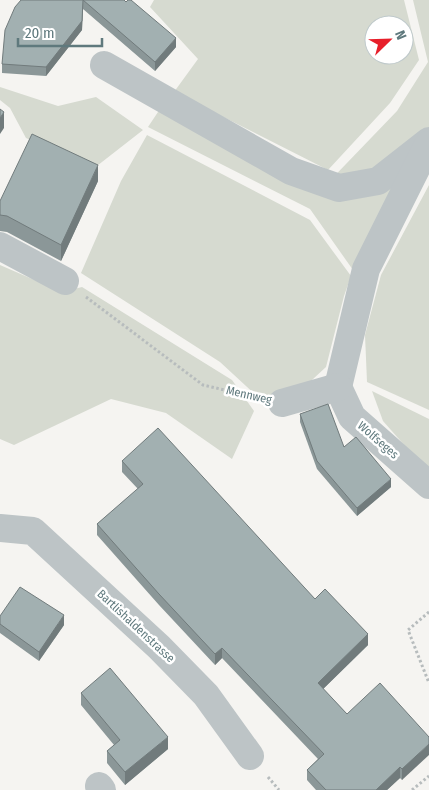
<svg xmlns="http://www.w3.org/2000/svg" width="429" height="790" font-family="'Fira Sans Condensed',sans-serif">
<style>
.green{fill:#d6dad0;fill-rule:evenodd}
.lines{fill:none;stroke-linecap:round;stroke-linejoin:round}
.path{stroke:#b7bcbd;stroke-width:3;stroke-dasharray:2.5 2.5;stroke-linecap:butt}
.minor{stroke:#bdc4c6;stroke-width:28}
.wall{fill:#8b9798}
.shaded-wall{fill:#717b7c}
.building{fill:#a2b0b1;stroke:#717b7c}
.labels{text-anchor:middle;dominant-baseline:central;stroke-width:5;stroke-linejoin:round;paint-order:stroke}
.street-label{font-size:12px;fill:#5f797d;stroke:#fff}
</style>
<rect width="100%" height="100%" fill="#f5f4f1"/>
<g class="green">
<path d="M154,0h250l15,60 -29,43 -62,67 -154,-78 24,-33 -48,-52zM374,25h30v30h-30z"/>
<path d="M413,0h16v167l-76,103 -43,-61 -162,-82 12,-18 160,82 77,-80 31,-49z"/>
<path d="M0,87l58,19 38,-9 47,33 -50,39 -67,-31 -16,-30 -10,-8z"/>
<path d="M147,135l163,85 41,56 -7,20 -18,71 -27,25 -39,7 -40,-37 -139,-89 40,-92z"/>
<path d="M429,185v225l-62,-28 -2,-47 16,-60z"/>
<path d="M0,265l62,27 20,-5 150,93 22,31 -22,48 -66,-46 -55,-14 -97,46 -14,-6z"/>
<path d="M372,391l57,28v54l-46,-52z"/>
</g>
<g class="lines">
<g class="path">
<path d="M86,297l117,88 52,12"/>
<path d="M429,612l-21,18 21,53"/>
<path d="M268,777l11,13"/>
<path d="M412,790l17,-14"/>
</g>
<g class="minor">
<path d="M104,65l187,106 48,17 39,-7 51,-40"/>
<path d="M0,246l65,35"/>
<path d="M338,387l28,-118 62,-124"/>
<path d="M338,387l14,30 77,68"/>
<path d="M282,403l56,-16"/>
<path d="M0,528l33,3 126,116 47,48 44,61"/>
<path d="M99,786l3,4"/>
</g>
</g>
<g class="wall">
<path d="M21,0h103l52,47 -21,24 -72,-62 -1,21 -36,46 -44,-3v-9z"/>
<path d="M98,181l-37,80 -54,-29 -7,-1v-30z"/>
<path d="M300,414l44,33 47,40 -34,29 -40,-47 -17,-47z"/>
<path d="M122,461l193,138 53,46 -45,44 24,25 82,23 -27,43 -2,-2 -13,12h-71l-9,-10v-10l11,-11 -96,-101 -7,7 -56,-60 -62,-70v-11l41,-35 -16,-17z"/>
<path d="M0,616l64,9 -25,36 -39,-28z"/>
<path d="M81,693l87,56 -43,36 -18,-22v-12l7,-6 -33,-40z"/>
</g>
<g class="shaded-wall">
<path d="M83,0l-1,30 -36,46v-9z"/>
<path d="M176,38v9l-21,24v-9z"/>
<path d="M4,112v16l-4,6v-16z"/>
<path d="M98,165v16l-37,80v-16z"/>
<path d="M391,479v8l-34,29v-8z"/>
<path d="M64,615v10l-25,36v-9z"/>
<path d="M368,634v11l-50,49v-11z"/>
<path d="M222,648v10l-7,7v-11z"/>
<path d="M168,737v12l-43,36v-13z"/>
<path d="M429,744v11l-27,25v-11z"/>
<path d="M400,767v11l-13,12h-11z"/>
</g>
<g class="building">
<path d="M21,0h103l2,2 2,-2h3l45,38 -21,24 -72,-62 -1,21 -36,46 -44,-3 3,-34 10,-23z"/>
<path d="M0,109l4,3 -4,6z"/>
<path d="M32,134l66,31 -37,80 -54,-29 -7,-1v-14z"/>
<path d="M328,404l16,43 12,-10 35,42 -34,29 -40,-47 -17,-47z"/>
<path d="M158,428l157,171 10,-10 43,45 -50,49 29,31 33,-31 49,54v7l-27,25 -2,-2 -24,23h-50l-19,-20 17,-16 -102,-106 -7,6 -56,-60 -62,-70 46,-40 -21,-23z"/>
<path d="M20,587l44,28 -25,37 -39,-28v-8z"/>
<path d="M110,668l58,69 -43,35 -18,-21 13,-11 -39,-47z"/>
</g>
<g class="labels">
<g class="street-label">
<text transform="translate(249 395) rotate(13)">Mennweg</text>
<text transform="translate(378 440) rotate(41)">Wolfseges</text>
<text transform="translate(136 626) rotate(43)">Bartlishaldenstrasse</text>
</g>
</g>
<g transform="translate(389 40) rotate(67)"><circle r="24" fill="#ffffff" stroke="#bfc9cb"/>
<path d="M0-4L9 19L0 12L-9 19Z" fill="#e71f2a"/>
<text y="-8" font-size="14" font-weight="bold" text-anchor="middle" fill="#5f797d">N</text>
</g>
<path d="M18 38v8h84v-8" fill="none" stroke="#5f797d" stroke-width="2.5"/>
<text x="25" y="38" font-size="15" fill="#5f797d" stroke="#ffffff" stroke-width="4" paint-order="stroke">20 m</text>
</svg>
